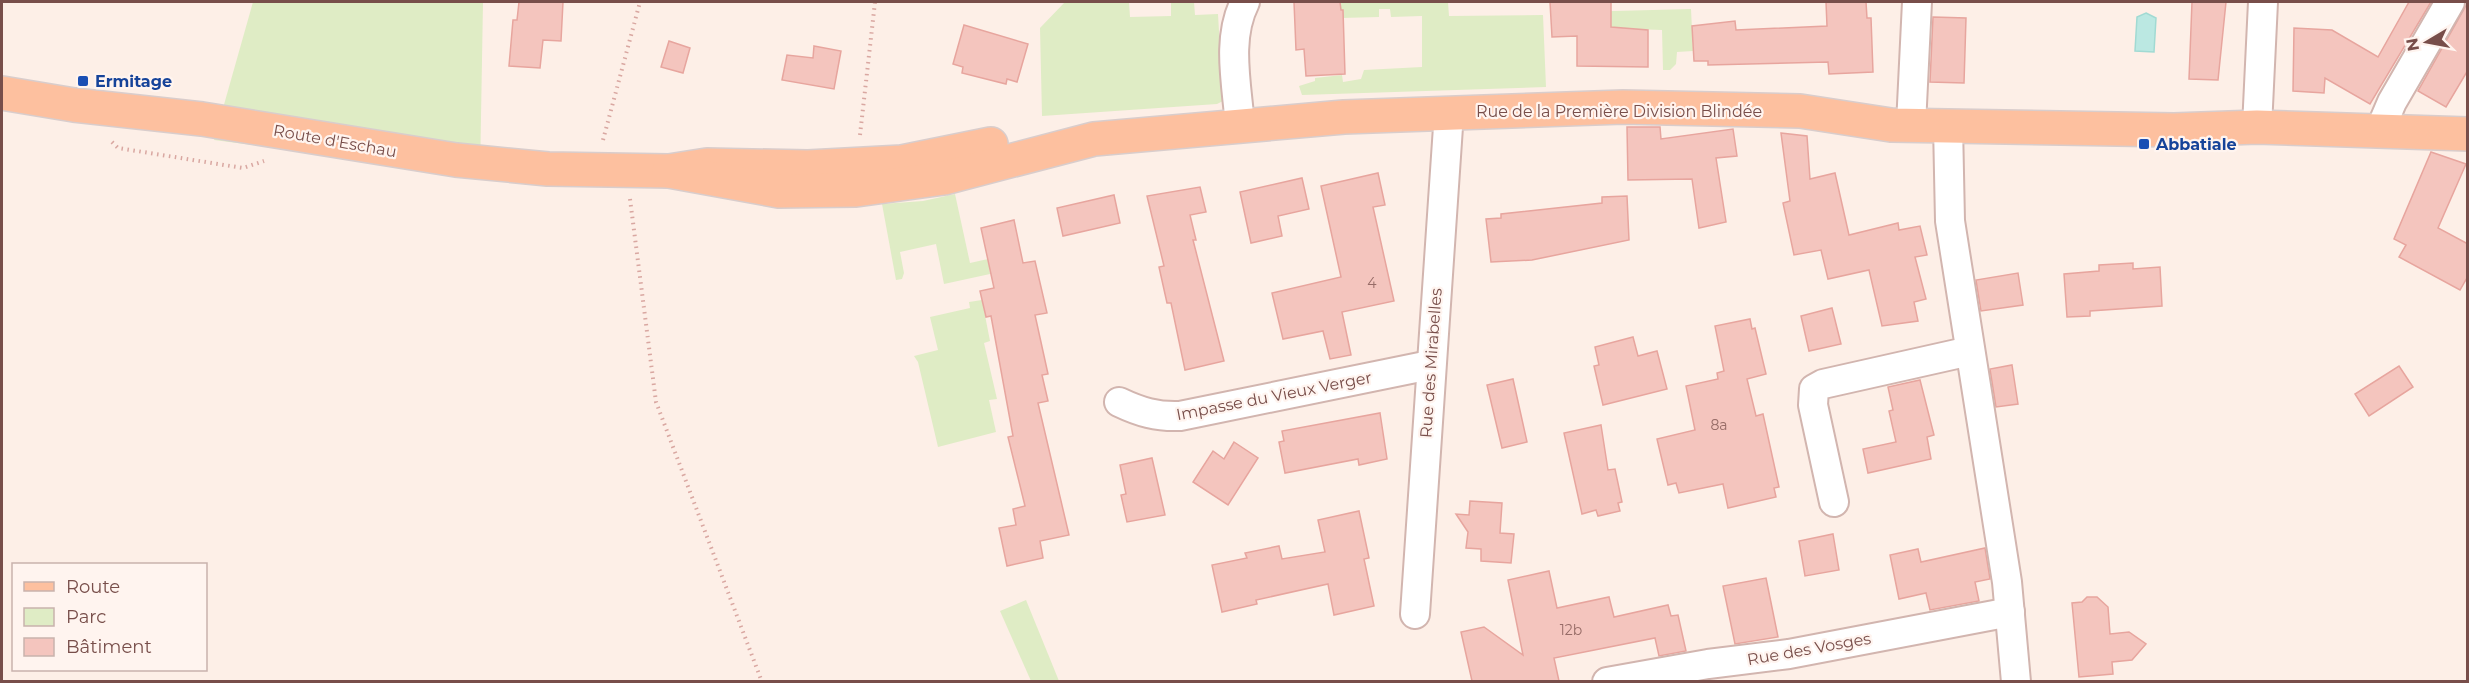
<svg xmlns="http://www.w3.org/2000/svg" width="2469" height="683" font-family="Montserrat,sans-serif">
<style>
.green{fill:#dfecc5}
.water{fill:#bbe8e2;stroke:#a1dad3;stroke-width:1.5}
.building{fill:#f4c5be;stroke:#e7a59e;stroke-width:1.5}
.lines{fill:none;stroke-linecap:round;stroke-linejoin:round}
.minor-casing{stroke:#d2b5af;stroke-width:32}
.major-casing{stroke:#d9cdcc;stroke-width:36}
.path{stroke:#d9a7a1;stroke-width:4;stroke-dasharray:1.5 4.5;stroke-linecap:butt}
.minor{stroke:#fff;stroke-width:28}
.major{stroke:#fdc09f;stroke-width:33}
.transit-dot{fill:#1a4fb4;stroke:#fff4ef;stroke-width:2}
.labels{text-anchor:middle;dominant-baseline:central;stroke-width:4.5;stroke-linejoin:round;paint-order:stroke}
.number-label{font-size:14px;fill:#976c67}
.transit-label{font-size:16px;font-weight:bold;fill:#164399;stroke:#fff4ef;text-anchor:start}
.street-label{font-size:16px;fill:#784e4a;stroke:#fff4ef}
</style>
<rect width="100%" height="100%" fill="#fdefe7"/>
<g class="green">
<path d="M253,2h230l-3,173 -266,-35z"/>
<path d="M1065,2h64l1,15 41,-1v-14h23l1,13 23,-1 5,87 -6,3 -175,12 -2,-88z"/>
<path d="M1340,2h108l1,14 94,-1 3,72 -244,8 -3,-9 16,-5v-3l27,-3 1,7 18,-3 3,-9 58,-3v-51l-31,1 -1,-8h-11v8l-38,1z"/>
<path d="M1691,9l2,42 -16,1 -1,12 -6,6h-7l-1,-40 -85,-3 -1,-15z"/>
<path d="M955,194l15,69 18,-4 2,15 -46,10 -8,-40 -36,8 4,21 -2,6 -6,1 -14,-76 41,-3z"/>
<path d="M982,300l8,41 -6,2 13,56 -8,1 7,32 -58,15 -20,-85 -4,-6 24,-6 -8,-33 40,-9 -1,-6z"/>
<path d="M1026,600l33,81h-28l-31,-70z"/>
</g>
<path class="water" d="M2146,13l10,5 -2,34 -19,-1 2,-34z"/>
<g class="building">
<path d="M519,2h44l-2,39 -18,-1 -3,28 -31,-2 4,-46h4z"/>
<path d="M1294,2h46l1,8h2l2,64 -39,2 -2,-27 -8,1z"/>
<path d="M1550,2h61v25l37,3v37l-71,-1v-30l-25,1z"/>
<path d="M1826,2h40l1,16h4l2,54 -44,2 -1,-12 -120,3v-4h-14l-2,-35 43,-5 1,9 91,-4z"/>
<path d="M2192,2h34l-8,78 -29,-1z"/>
<path d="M2409,2h22l-61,102 -45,-26 -1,15 -31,-2 1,-63 38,2 46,27z"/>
<path d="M2468,2v68l-22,37 -28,-16z"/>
<path d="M1933,17l33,1 -2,65 -34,-1z"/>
<path d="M964,25l64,19 -11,38 -10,-3 -1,5 -44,-11 1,-6 -10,-3z"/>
<path d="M669,41l21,7 -7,25 -22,-6z"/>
<path d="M814,46l27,5 -7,38 -52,-9 5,-25 26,3z"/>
<path d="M1627,127h33l1,12 72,-10 4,27 -21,2 10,64 -27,6 -7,-49 -64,1z"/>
<path d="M1781,133l26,3 3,43 25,-6 14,62 49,-12 1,7 21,-4 7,29 -12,2 11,42 -12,3 4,19 -36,5 -13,-56 -41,9 -7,-29 -27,5 -11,-52 7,-2z"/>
<path d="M2431,152l35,12 -28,64 30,16v32l-8,14 -61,-33 7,-12 -12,-6z"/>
<path d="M1378,173l7,32 -12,2 21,94 -52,11 9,43 -21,4 -7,-28 -40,8 -11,-46 69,-16 -20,-91z"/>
<path d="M1302,178l7,31 -31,7 4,20 -31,7 -11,-51z"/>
<path d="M1200,187l6,25 -16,3 6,25h-3l31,121 -39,9 -14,-67h-4l-8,-36 5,-1 -17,-70z"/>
<path d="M1114,195l6,28 -57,13 -6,-28z"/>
<path d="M1627,196l2,44 -97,20 -41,2 -5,-43 15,-1v-4l101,-11v-6z"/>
<path d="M1014,220l9,43 12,-2 12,52 -12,2 13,59 -6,1 6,26 -10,2 31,132 -29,6 3,17 -36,8 -8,-38 17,-3 -3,-16 12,-3 -17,-69 5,-1 -22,-120 -5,1 -6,-26 14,-3 -13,-60z"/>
<path d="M2133,263v6l27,-2 2,39 -72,5v5l-23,1 -3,-43 35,-3v-6z"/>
<path d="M2018,273l5,32 -42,6 -5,-31z"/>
<path d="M1832,308l9,36 -32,7 -8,-35z"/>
<path d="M1750,319l2,10 3,-1 11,46 -19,5 9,37 7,-2 16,73 -5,1 2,9 -48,11 -5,-24 -44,9 -3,-10 -8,2 -11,-46 38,-9 -9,-44 32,-7 -1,-6 7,-2 -9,-45z"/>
<path d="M1633,337l5,19 19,-5 10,38 -64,16 -9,-39 5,-1 -4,-18z"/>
<path d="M2012,365l6,39 -22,3 -6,-38z"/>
<path d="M2399,366l14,21 -44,29 -14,-22z"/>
<path d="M1513,379l14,63 -25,6 -15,-63z"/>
<path d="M1920,380l14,55 -7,2 4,22 -63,14 -5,-24 33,-7 -7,-31 4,-1 -5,-23z"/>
<path d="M1380,413l7,46 -28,6 -1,-6 -73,14 -6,-31 5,-1 -2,-10z"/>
<path d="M1601,425l7,45 7,-1 7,33 -4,1 2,8 -22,5 -2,-6 -14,4 -18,-81z"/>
<path d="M1234,442l24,16 -30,47 -35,-23 20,-31 11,8z"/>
<path d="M1152,458l13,57 -38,7 -6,-27 5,-1 -6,-29z"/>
<path d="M1470,501l32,2 -2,30 14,1 -3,29 -30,-2v-12l-15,-1 2,-16 -12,-18 13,1z"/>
<path d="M1359,511l10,47 -5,1 10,47 -40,9 -6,-31 -72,16 1,4 -35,8 -10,-47 35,-7 -2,-5 34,-7 3,13 43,-7 -7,-32z"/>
<path d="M1833,534l6,36 -34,6 -6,-35z"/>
<path d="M1985,548l5,31 -15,3 4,19 -49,9 -4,-17 -27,6 -9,-44 28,-6 3,13z"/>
<path d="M1549,571l8,37 52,-11 5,20 54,-12 3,11 7,-1 8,36 -27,5 -4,-18 -101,20 5,23h-87l-11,-49 23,-5 39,28 -15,-75z"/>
<path d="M1766,578l12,59 -43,7 -12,-58z"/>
<path d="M2087,597h10l11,10 2,27 19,-2 17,12 -14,16 -20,2 1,12 -34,3 -7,-74 10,-1z"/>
</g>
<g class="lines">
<g class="minor-casing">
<g id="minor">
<path d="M1911,125l6,-123"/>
<path d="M1948,125l2,96 57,361 9,100"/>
<path d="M1240,126c-3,-41 -14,-87 5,-124"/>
<path d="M2257,127l6,-125"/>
<path d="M2380,130l12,-28 58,-100"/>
<path d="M1119,402c21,10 38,15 61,14l250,-51"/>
<path d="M1834,502l-21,-97 1,-16 9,-5 147,-33"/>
<path d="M1415,614l34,-502"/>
<path d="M1607,682l101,-18 81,-10 221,-42"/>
</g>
</g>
<g class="major-casing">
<g id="major">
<path d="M2,93l72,12 128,14 254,41 92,9 121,2 38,-6 101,2 94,-5 89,-18"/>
<path d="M669,171l110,20 77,-1 88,-12 150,-39 250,-22 279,-10 177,4 91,14 283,5 83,-3 211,7"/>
</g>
</g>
<g class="path">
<path d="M860,135l15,-133"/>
<path d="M603,140l37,-138"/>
<path d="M112,142l6,6 125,20 21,-7"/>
<path d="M630,199l26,203 106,280"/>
</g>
<use href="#minor" class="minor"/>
<use href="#major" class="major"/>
</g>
<g class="transit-dot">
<rect x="77" y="75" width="12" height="12" rx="3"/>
<rect x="2138" y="138" width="12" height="12" rx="3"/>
</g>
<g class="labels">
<g class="number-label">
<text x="1372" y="283">4</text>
<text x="1719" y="425">8a</text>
<text x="1571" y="630">12b</text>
</g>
<g class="transit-label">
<text x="95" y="81">Ermitage</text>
<text x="2156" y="144">Abbatiale</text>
</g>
<g class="street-label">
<text x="1619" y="111">Rue de la Première Division Blindée</text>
<text transform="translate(335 141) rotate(10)">Route d'Eschau</text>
<text transform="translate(1431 363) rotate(-86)">Rue des Mirabelles</text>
<text transform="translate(1274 396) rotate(-11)">Impasse du Vieux Verger</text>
<text transform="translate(1809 649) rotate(-10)">Rue des Vosges</text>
</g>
</g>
<rect width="2469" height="683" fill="none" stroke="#784e4a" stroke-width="6"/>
<rect x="12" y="563" width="195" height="108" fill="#fff4ef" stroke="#c9b2ad" stroke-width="1.5"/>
<rect x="24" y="582" width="30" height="9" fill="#fdc09f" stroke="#c9b2ad" stroke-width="1.5"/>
<text x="66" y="593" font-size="18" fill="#784e4a">Route</text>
<rect x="24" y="608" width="30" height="18" fill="#dfecc5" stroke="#c9b2ad" stroke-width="1.5"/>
<text x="66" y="623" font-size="18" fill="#784e4a">Parc</text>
<rect x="24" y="638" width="30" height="18" fill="#f4c5be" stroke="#c9b2ad" stroke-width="1.5"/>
<text x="66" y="653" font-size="18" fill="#784e4a">Bâtiment</text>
<g transform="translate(2427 42) rotate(260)" stroke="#fff4ef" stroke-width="4.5" paint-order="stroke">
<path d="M0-4.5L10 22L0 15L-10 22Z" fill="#784e4a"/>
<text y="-9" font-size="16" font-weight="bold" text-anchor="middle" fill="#784e4a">N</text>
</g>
</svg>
